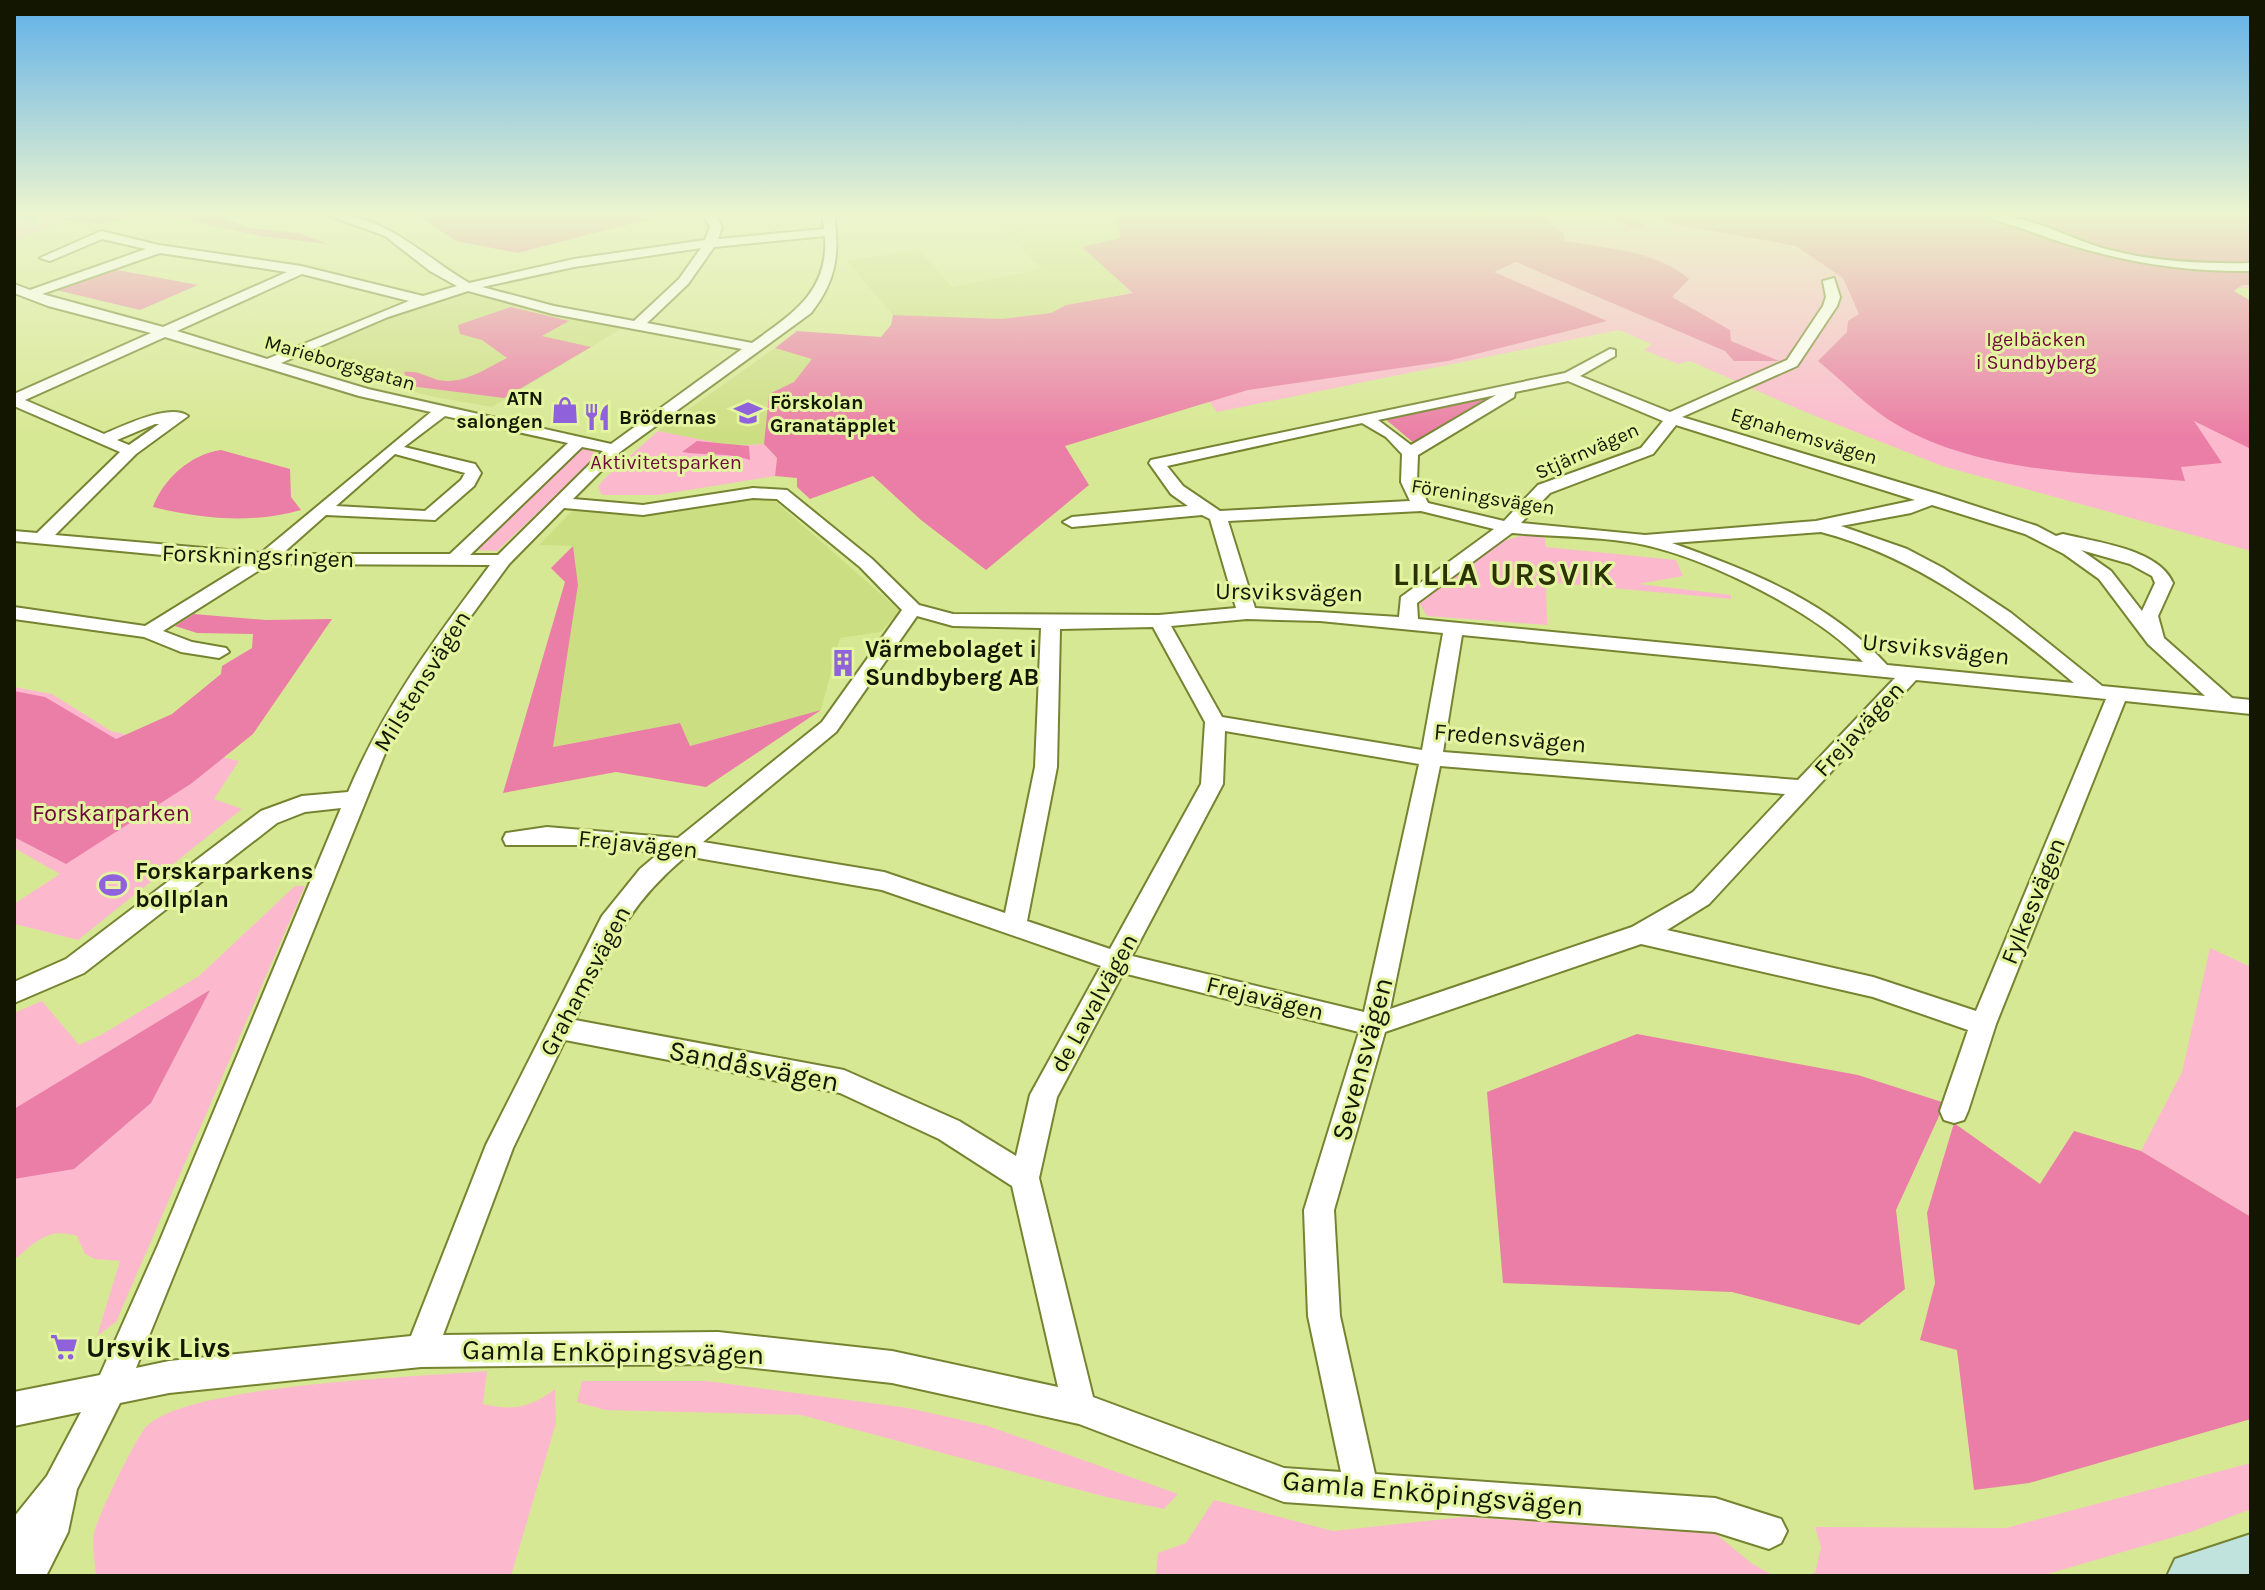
<svg xmlns="http://www.w3.org/2000/svg" width="2265" height="1590" font-family="Karla,sans-serif">
<style>
.built{fill:#ccde82}
.green{fill:#fcb9ce}
.forest{fill:#eb7ea6}
.lines{fill:none;stroke-linecap:round;stroke-linejoin:round}
.stream{stroke:#32abec;stroke-width:4}
.minor-casing{stroke:#768331;stroke-width:4}
.secondary-casing{stroke:#768331;stroke-width:4}
.minor{fill:#fff;fill-rule:evenodd}
.secondary{fill:#c0e3dd;fill-rule:evenodd}
.labels{text-anchor:middle;dominant-baseline:central;stroke-width:6;stroke-linejoin:round;paint-order:stroke}
.far-park-label{font-size:20px;fill:#6e093b;stroke:#e4f5a1}
.far-street-label{font-size:20px;fill:#131701;stroke:#e4f5a1}
.far-poi-label{font-size:20px;font-weight:bold;fill:#131701;stroke:#e4f5a1;text-anchor:start}
.street-label{font-size:24px;fill:#131701;stroke:#e4f5a1}
.poi-label{font-size:24px;font-weight:bold;fill:#131701;stroke:#e4f5a1;text-anchor:start}
.park-label{font-size:24px;fill:#6e093b;stroke:#e4f5a1}
.near-street-label{font-size:28px;fill:#131701;stroke:#e4f5a1}
.near-poi-label{font-size:28px;font-weight:bold;fill:#131701;stroke:#e4f5a1;text-anchor:start}
.district-label{font-size:32px;font-weight:bold;letter-spacing:2px;fill:#2b3204;stroke:#e4f5a1}
</style>
<rect width="100%" height="100%" fill="#d7e894"/>
<g class="built">
<path d="M986,215h130l4,23 -37,9 51,45 -68,13 -15,8 -50,6 -108,-4 -46,-54 71,-12 34,38 90,-18z"/>
<path d="M457,292l166,36 -131,79 -62,-11 -141,-40 66,-28z"/>
<path d="M775,348l38,10 -42,80 -7,6 -31,2 -75,-15z"/>
<path d="M767,494l133,117 -19,21 -41,6 -19,72 -132,36 -10,-23 -127,24 26,-162 -5,-39 -34,-1 34,-35 64,4z"/>
</g>
<g class="green">
<path d="M14,215l51,7 -51,19z"/>
<path d="M1120,215h1131v73l-61,-1 61,75v189l-309,-85 -139,-55 -113,-50 -12,3 -34,-14 8,-6 -33,-14 -402,82 -88,-115 -4,-73z"/>
<path d="M658,431l75,15 31,-2 13,14 -2,18 -117,19h-56l-4,-8 5,-7z"/>
<path d="M580,446l11,2 6,9 -100,94 -23,-1z"/>
<path d="M1528,534l17,4 1,9 130,13 7,16 -44,8 92,11v4l-185,-17 1,43 -120,-9 -9,-15 85,-60z"/>
<path d="M14,687l38,7 59,37 128,30 -25,38 28,10 -164,131 -63,-16 -1,-20 46,-30 -46,-26z"/>
<path d="M295,886h10l-189,436 -19,14 23,-75 -25,-2 -10,-5 -8,-18c-29,-9 -41,6 -63,24v-247l28,-12 37,44 22,-10 98,-59z"/>
<path d="M2210,948l41,19v250l-110,-66 41,-79z"/>
<path d="M487,1371l-4,33c29,7 48,4 72,-15l1,34 -45,153h-415c-1,-13 -4,-30 -2,-43 4,-18 40,-91 51,-105 38,-44 277,-51 342,-57z"/>
<path d="M582,1381h125l201,27 80,18 190,68 -14,15 -58,-12 -305,-82 -196,-5 -28,-8z"/>
<path d="M2251,1463v46l-60,23 -150,44h-240l14,-3 6,-26 -6,-20 191,1z"/>
<path d="M1214,1500l119,31 130,-14 252,16 36,30 23,13h-618l2,-23 28,-10z"/>
</g>
<g class="forest">
<path d="M14,215h122l-33,9z"/>
<path d="M164,215h56l29,13 49,5 30,11 -67,-8z"/>
<path d="M417,215h247l-146,38 -62,-12z"/>
<path d="M1116,215h355l12,3 2,-3h54l24,18 2,8c43,8 90,9 124,38l-17,18 58,33 1,11 48,20h-45l-9,-10 -209,-89 -22,10 113,49 -159,40 -200,29 -183,56 24,39 -103,85 -65,-50 -48,-44 -63,23 -13,-12v-9l-22,-2 2,-18 -13,-14 5,-50 25,-12 18,-23 -37,-11 22,-17 84,6 10,-12 2,-10 108,4 50,-6 15,-8 67,-12 -51,-46 38,-9z"/>
<path d="M1601,215h650v70h-9l-8,6 17,10v148l-57,-28 28,42 -41,4 4,14c-95,-8 -201,-7 -286,-55 -29,-16 -55,-44 -81,-65l29,-29 1,-11 11,-7 -16,-36 -47,-32 -121,-22 -19,-8h-31l21,10 -9,2z"/>
<path d="M112,269l86,16 -58,25 -84,-20z"/>
<path d="M511,307l58,14 -27,15 49,11 -87,51 -94,-12 -6,-14c14,-1 18,3 31,7 25,8 50,-10 72,-21l-25,-18 -22,-6 -2,-9z"/>
<path d="M1500,391l4,3 -89,50 -31,-26z"/>
<path d="M697,441l52,5 1,14c-21,-8 -45,-4 -68,-8z"/>
<path d="M221,450l69,19 1,28 10,13c-48,14 -100,9 -148,-3 10,-28 38,-53 68,-57z"/>
<path d="M573,546l5,39 -25,162 127,-24 10,23 131,-36 -115,77 -90,-15 -113,21 62,-211 -14,-14z"/>
<path d="M194,614l72,6 66,-1 -79,115 -61,49 -126,81 -52,-27v-146l31,6 71,42 56,-25 49,-40 1,-8 30,-18 1,-14 -56,-1 -22,-7z"/>
<path d="M210,990l-59,113 -77,66 -60,10v-70z"/>
<path d="M1637,1034l221,41 87,28 -49,107 9,79 -46,36 -127,-33 -229,-9 -16,-191z"/>
<path d="M1954,1123l86,61 34,-53 67,20 110,66v202l-222,64 -55,7 -17,-140 -37,-10 15,-57 -8,-70z"/>
</g>
<g class="lines">
<path class="stream" d="M14,216l20,3"/>
<g class="minor-casing">
<g id="minor">
<path d="M328,215c55,-3 96,42 141,68l105,-24 131,-19 5,-13 -7,-12h12l7,12 -4,12 106,-10 -2,-14h12c6,39 2,66 -23,98l-191,139 -47,47 70,6 110,-17 34,2 85,69 47,46 34,9 206,1 77,-7 -26,-89 -8,-4 -130,12 -9,-5 9,-5 116,-11 -17,-12 -22,-31 2,-3 414,-87 45,-24 5,1v6l-35,20 90,36 117,-52 36,-54 3,-9 -3,-16 11,-3 6,19 -3,9 -40,60 -115,51 256,77 99,32 19,10 7,-2c32,8 96,15 110,49l-15,33 6,22 68,60 19,2v14l-126,-13 -129,323 -28,87 -4,9 -10,3 -10,-3 -4,-9 28,-81 -95,-33 -232,-53 -256,88 -51,178 6,106 35,158 340,24 66,21 6,12 -6,12 -12,6 -54,-17 -431,-30 -205,-78 -187,-41 -174,-19 -297,3 -252,26 -49,10 -43,86 -9,43 -22,44h-32v-59l33,-41 34,-64 -67,14v-34l86,-17 58,-130 183,-437 -36,4 -28,11 -193,150 -70,30v-21l52,-23 195,-148 41,-15 46,-4c37,-87 86,-152 142,-227l-221,-1 -106,67 29,11 34,6 3,4 -10,6 -38,-6 -37,-15 -130,-18v-12l131,19 102,-63 -233,-22v-10l23,2 83,-81 -106,-46v-12l137,-61 -103,-27 -34,-13v-9l16,6 116,-41 -44,-10 -52,22 -10,-3 61,-27 58,14 142,21 122,30 34,-10 -27,-15 -45,-35zM825,236c4,56 -33,78 -73,107l-105,-20 41,-39 26,-37zM701,248l-22,31 -45,42 -80,-15 -72,-19 92,-20zM160,253l127,19 -124,55 -121,-33zM302,274l107,27 -142,58 -90,-28zM468,291l85,23 189,35 -131,95 -243,-55 -87,-26 107,-46zM165,337l194,59 72,16 -170,141 -206,-18 81,-81 52,-38c-18,-13 -65,10 -84,18l-79,-34zM1568,381l95,40 -22,27 -103,37 -34,36 -76,-18 -11,-21 1,-27 96,-58 1,-5zM1496,395l-85,50 -33,-25zM445,416l123,27 -118,111h-168l44,-39 109,5 39,-34 7,-13 -6,-9 -71,-17zM1362,423l24,14 16,17 -1,28 9,19 -190,10 -37,-25 -16,-20zM155,424h4l-30,21 -12,-5zM1676,425l239,75 -99,21 -171,14 -124,-12 29,-30 103,-39zM582,447l21,4 -105,104h-28zM395,454l70,19 -4,7 -36,31 -89,-5zM753,498l24,1 83,68 42,43 -80,112 -144,116 -131,-11 -41,6 -3,6 3,6h84l69,8 -19,16 -38,47 -116,229 -75,191 -242,25 -33,7 256,-632 44,-72 73,-100 55,-56 79,7zM1932,505l93,29 39,20 35,25 49,65 57,52 -103,-10 -91,-73 -68,-45 -36,-19 -66,-23 70,-13zM1421,511l73,18 -93,68 -2,20 -144,-9 -27,-87zM1821,532c99,26 175,86 253,151l-187,-18c-58,-63 -136,-94 -215,-122zM1512,533c43,4 91,3 133,12 64,14 175,69 218,117l-445,-43 -1,-16zM2081,550l49,14 22,12 3,7 -13,28 -31,-40zM917,616l36,10 88,2 -6,139 -30,146 -121,-41 -181,-30 133,-110zM1247,619l73,2 123,12 -21,117 -200,-33 -51,-91zM1153,627l52,95 -4,62 -91,165 -83,-28 30,-154 3,-138zM1462,635l433,43 -97,102 -355,-28zM1916,680l190,19 -130,312 -103,-34 -206,-47 42,-26zM1225,731l194,33 -55,248 -232,-56 91,-172zM1440,766l345,28 -92,98 -61,35 -242,82zM686,856l196,34 219,76 -71,129 -14,61 -57,-35 -115,-51 -269,-50c34,-69 50,-113 111,-164zM1123,973l236,59 -55,178 4,106 33,156 -57,-4 -191,-71 -54,-219 18,-81zM565,1040l275,53 99,46 73,47 46,201 -166,-36 -174,-19 -275,3 70,-187z"/>
<path d="M1986,215c42,-2 84,25 124,35 46,12 94,14 141,13v8c-77,1 -146,-12 -219,-39 -14,-6 -34,-9 -46,-17z"/>
</g>
</g>
<g class="secondary-casing">
<path id="secondary" d="M2251,1534v42h-84l8,-17z"/>
</g>
<use href="#minor" class="minor"/>
<use href="#secondary" class="secondary"/>
</g>
<linearGradient id="sky" x2="0" y2="1"><stop stop-color="#5fb0ea"/><stop offset="0.49" stop-color="#edf5cf"/><stop offset="1" stop-color="#edf5cf" stop-opacity="0"/></linearGradient>
<rect width="2265" height="437" fill="url(#sky)"/>
<defs>
<g id="shop-bare" transform="scale(2.16)"><path d="M-5-2.5h2.3a2.7 3.5 0 0 1 5.4 0H5L5.5 6h-11ZM-1.5-2.5h3a1.5 2.3 0 0 0-3 0Z" fill="#8f61db" stroke="#e4f5a1" stroke-width="2.5" paint-order="stroke"/></g>
<g id="school-bare" transform="scale(2.16)"><path d="M0-5L7-2L0 1L-7-2ZM-4 1L0 2.5L4 1V4Q0 6-4 4Z" fill="#8f61db" stroke="#e4f5a1" stroke-width="2.5" paint-order="stroke"/></g>
<g id="restaurant-bare" transform="scale(2.16)"><path d="M-5-6h1v4h1v-4h1v4h1v-4h1v5L-1.5 .5V6h-2V.5L-5-1ZM5-6V6H3V1.5H1.5Q1.5-4 5-6Z" fill="#8f61db" stroke="#e4f5a1" stroke-width="2.5" paint-order="stroke"/></g>
<g id="building-bare" transform="scale(2.16)"><path d="M-4-6H4V6H1V3H-1V6H-4ZM-2.5-4.3h1.7v1.8h-1.7ZM.8-4.3h1.7v1.8H.8ZM-2.5-1h1.7V.8h-1.7ZM.8-1h1.7V.8H.8Z" fill="#8f61db" stroke="#e4f5a1" stroke-width="2.5" paint-order="stroke"/></g>
<g id="stadium-bare" transform="scale(2.16)"><path d="M0-5a6.5 5 0 1 0 0 10a6.5 5 0 1 0 0-10ZM-3.5-1.8h7v3.6h-7Z" fill="#8f61db" stroke="#e4f5a1" stroke-width="2.5" paint-order="stroke"/></g>
<g id="supermarket-bare" transform="scale(2.16)"><path d="M-6-5.5h2.5l.6 2H6L4.5 2H-2.5L-4.4-4H-6ZM-1.5 3.2a1.3 1.3 0 1 0 .1 0ZM3 3.2a1.3 1.3 0 1 0 .1 0Z" fill="#8f61db" stroke="#e4f5a1" stroke-width="2.5" paint-order="stroke"/></g>
</defs>
<g fill-rule="evenodd">
<use href="#shop-bare" x="565" y="410"/>
<use href="#school-bare" x="748" y="413"/>
<use href="#restaurant-bare" x="597" y="417"/>
<use href="#building-bare" x="843" y="663"/>
<use href="#stadium-bare" x="113" y="885"/>
<use href="#supermarket-bare" x="64" y="1347"/>
</g>
<g class="labels">
<g class="far-park-label">
<text x="2036" y="339">Igelbäcken<tspan x="2036" dy="23">i Sundbyberg</tspan></text>
<text x="666" y="462">Aktivitetsparken</text>
</g>
<g class="far-street-label">
<text transform="translate(340 363) rotate(16)">Marieborgsgatan</text>
<text transform="translate(1804 436) rotate(17)">Egnahemsvägen</text>
<text transform="translate(1587 451) rotate(-24)">Stjärnvägen</text>
<text transform="translate(1483 497) rotate(9)">Föreningsvägen</text>
</g>
<g class="far-poi-label">
<text x="543" y="398" text-anchor="end">ATN<tspan x="543" dy="23">salongen</tspan></text>
<text x="770" y="402">Förskolan<tspan x="770" dy="23">Granatäpplet</tspan></text>
<text x="619" y="417">Brödernas</text>
</g>
<g class="street-label">
<text transform="translate(258 556) rotate(2)">Forskningsringen</text>
<text transform="translate(1289 592) rotate(1)">Ursviksvägen</text>
<text transform="translate(1936 649) rotate(6)">Ursviksvägen</text>
<text transform="translate(422 681) rotate(-58)">Milstensvägen</text>
<text transform="translate(1859 729) rotate(-47)">Frejavägen</text>
<text transform="translate(1510 738) rotate(5)">Fredensvägen</text>
<text transform="translate(638 844) rotate(6)">Frejavägen</text>
<text transform="translate(2033 901) rotate(-68)">Fylkesvägen</text>
<text transform="translate(585 981) rotate(-62)">Grahamsvägen</text>
<text transform="translate(1265 998) rotate(14)">Frejavägen</text>
<text transform="translate(1094 1003) rotate(-61)">de Lavalvägen</text>
</g>
<g class="poi-label">
<text x="865" y="649">Värmebolaget i<tspan x="865" dy="28">Sundbyberg AB</tspan></text>
<text x="135" y="871">Forskarparkens<tspan x="135" dy="28">bollplan</tspan></text>
</g>
<g class="park-label">
<text x="111" y="813">Forskarparken</text>
</g>
<g class="near-street-label">
<text transform="translate(1362 1059) rotate(-75)">Sevensvägen</text>
<text transform="translate(754 1066) rotate(11)">Sandåsvägen</text>
<text transform="translate(613 1352) rotate(1)">Gamla Enköpingsvägen</text>
<text transform="translate(1433 1493) rotate(5)">Gamla Enköpingsvägen</text>
</g>
<g class="near-poi-label">
<text x="86" y="1347">Ursvik Livs</text>
</g>
<g class="district-label">
<text x="1504" y="574">LILLA URSVIK</text>
</g>
</g>
<rect width="2265" height="1590" fill="none" stroke="#131701" stroke-width="32"/>
</svg>
